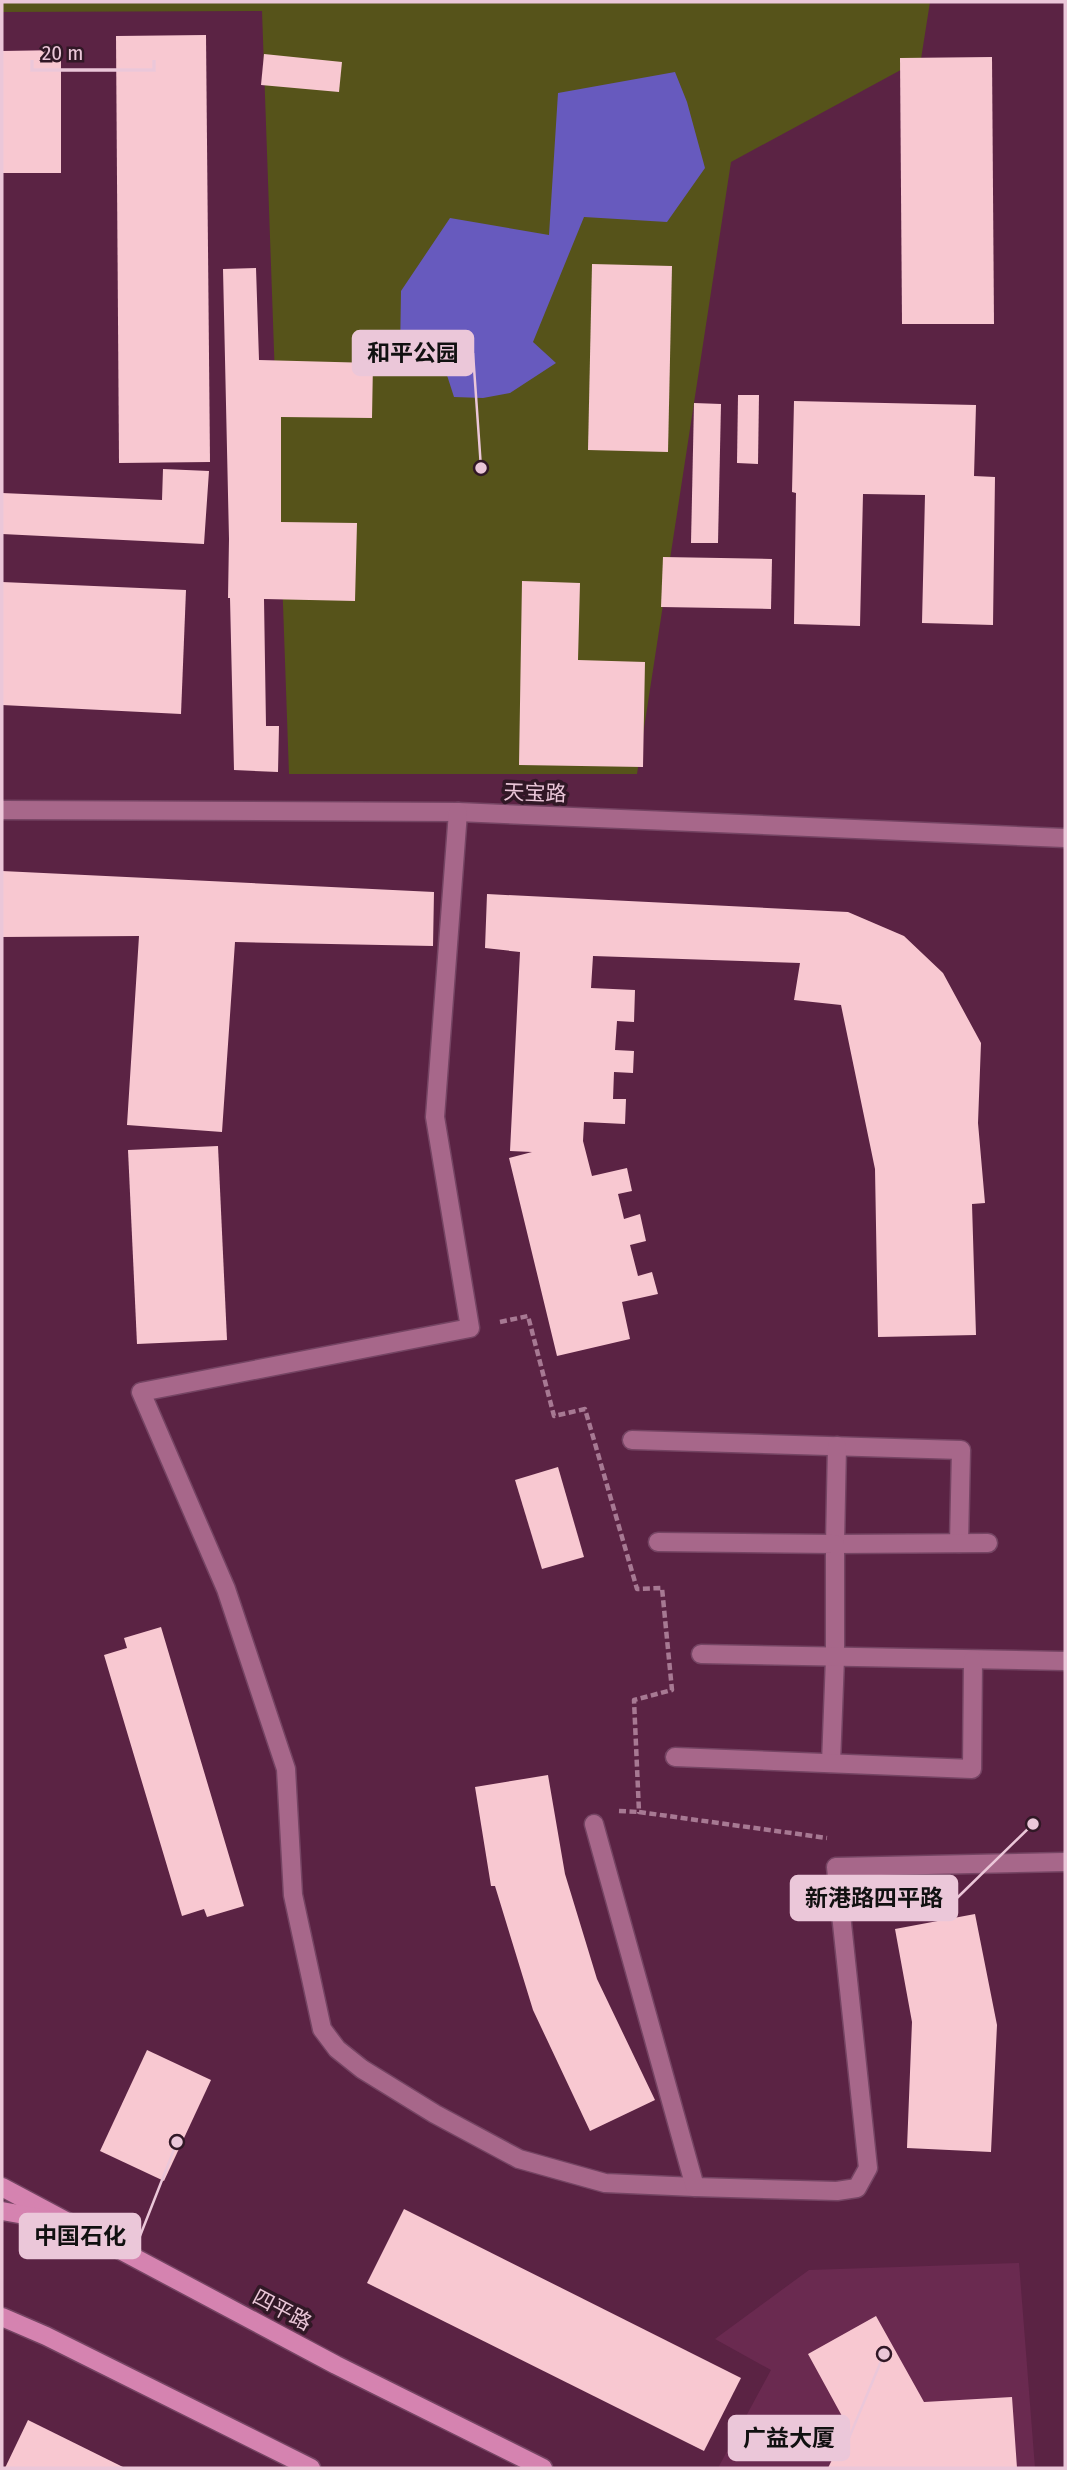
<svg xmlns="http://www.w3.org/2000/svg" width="1067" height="2470" font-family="'Fira Sans Condensed','Noto Sans SC',sans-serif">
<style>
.built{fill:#6a2a50}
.green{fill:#56531a}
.water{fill:#675abe}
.building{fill:#f8c8d1}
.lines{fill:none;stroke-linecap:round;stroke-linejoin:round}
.minor-casing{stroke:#754463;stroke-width:21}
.major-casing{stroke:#754463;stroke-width:21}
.path{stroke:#a77993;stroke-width:4.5;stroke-dasharray:7 3.5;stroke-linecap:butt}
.minor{stroke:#a7678a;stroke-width:18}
.major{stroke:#d583b0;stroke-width:18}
.labels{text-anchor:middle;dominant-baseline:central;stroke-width:7;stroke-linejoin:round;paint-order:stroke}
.street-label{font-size:21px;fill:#ebc7d9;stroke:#311826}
.leader{fill:none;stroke:#ebc7d9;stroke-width:2.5}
.callout-dot{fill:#ebc7d9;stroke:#311826;stroke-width:2.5}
.callout{fill:#ebc7d9;stroke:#ebc7d9;stroke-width:2.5}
.callout-label{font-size:23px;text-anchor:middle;font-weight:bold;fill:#111}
</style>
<rect width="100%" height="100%" fill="#5b2344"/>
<path class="built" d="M1019,2263l16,205h-317l53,-98 -56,-31 94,-69z"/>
<path class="green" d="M2,2h928l-9,57 -190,103 -94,612h-348l-27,-763 -260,1z"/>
<path class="water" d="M675,72l12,30 18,66 -38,54 -83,-5 -51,125 23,21 -46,30 -27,5 -29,-1 -10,-31 -44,-11 1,-64 49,-73 99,17 9,-142z"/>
<g class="building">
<path d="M206,35l4,427 -91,1 -3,-427z"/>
<path d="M61,50v123h-59v-122z"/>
<path d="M264,54l78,8 -3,30 -78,-7z"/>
<path d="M992,57l2,267h-92l-2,-266z"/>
<path d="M592,264l80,2 -4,186 -80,-2z"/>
<path d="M256,268l3,92 114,3 -1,55 -91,-1v105l76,1 -2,78 -91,-2 2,127h13l-1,46 -44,-2 -4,-172h-2l1,-59 -6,-270z"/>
<path d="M738,395h21l-1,69 -21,-1z"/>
<path d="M794,401l182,4 -2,71 21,1 -2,148 -71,-2 3,-128 -62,-1 -3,132 -66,-2 2,-131 -4,-1z"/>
<path d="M694,403l27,1 -3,139h-27z"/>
<path d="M163,469l46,2 -5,73 -202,-10v-41l160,7z"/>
<path d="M663,557l109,2 -1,50 -110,-2z"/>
<path d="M522,581l58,2 -2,77 67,2 -2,105 -124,-2z"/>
<path d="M2,582l184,8 -5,124 -179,-9z"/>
<path d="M2,871l432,21 -1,54 -198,-4 -13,190 -95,-7 12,-189 -137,1z"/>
<path d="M487,894l361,18 56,24 39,37 38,70 -3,80 7,80 -13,1 4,131 -98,2 -3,-168 -34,-164 -47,-5 6,-37 -207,-7 -2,32 44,2 -1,32 -17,-1 -2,29 19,1 -1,22 -19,-1 -1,27h13l-1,25 -41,-2 -1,19 9,35 35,-8 5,23 -14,3 6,25 16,-5 6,27 -16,4 8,31 14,-4 6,22 -36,8 8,37 -73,17 -48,-198 23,-6 -22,-1 10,-199 -35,-4z"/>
<path d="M218,1146l9,194 -90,4 -9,-194z"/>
<path d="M558,1467l26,90 -42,12 -27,-89z"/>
<path d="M161,1627l83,279 -37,11 -3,-8 -22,7 -78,-261 23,-7 -3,-10z"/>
<path d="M548,1775l17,99 32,105 58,121 -65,31 -57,-121 -38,-124h-4l-16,-99z"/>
<path d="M975,1914l22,111 -6,127 -84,-4 5,-126 -17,-93z"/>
<path d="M147,2050l64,30 -47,101 -64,-30z"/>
<path d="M404,2209l337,169 -37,73 -337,-168z"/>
<path d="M876,2316l48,86 88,-5 5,71h-189l20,-41 -40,-73z"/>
<path d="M28,2420l97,48h-120z"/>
</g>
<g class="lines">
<g class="minor-casing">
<g id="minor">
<path d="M2,810l456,2 607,26"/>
<path d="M458,812l-23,305 35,211 -329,64 85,197 60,180 7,126 29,134 15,20 25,20 73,45 84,45 86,24 90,4"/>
<path d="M632,1440l329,10 -2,93"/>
<path d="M837,1446l-2,98 153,-1"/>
<path d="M658,1542l177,2v114l-4,105"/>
<path d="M701,1654l364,7"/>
<path d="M675,1757l297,12 1,-109"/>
<path d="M594,1824l101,363 142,4 20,-3 11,-20 -32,-301 229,-5"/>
</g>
</g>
<g class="major-casing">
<g id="major">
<path d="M2,2187l334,178 207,103"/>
<path d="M2,2211l50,9"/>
<path d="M2,2317l44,19 265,132"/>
</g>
</g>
<g class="path">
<path d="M500,1322l28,-6 26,100 31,-7 52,180 25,-1 10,102 -38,10 5,112 188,26"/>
<path d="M619,1811l20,1"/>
</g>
<use href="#minor" class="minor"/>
<use href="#major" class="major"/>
</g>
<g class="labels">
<g class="street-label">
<text transform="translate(535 793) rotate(2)">天宝路</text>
<text transform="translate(282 2310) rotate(28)">四平路</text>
</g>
</g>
<path class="leader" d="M481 468L473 353M1033 1824L957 1898M177 2142L140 2236M884 2354L849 2438"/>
<g class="callout-dot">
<circle cx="481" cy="468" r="7"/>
<circle cx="1033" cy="1824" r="7"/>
<circle cx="177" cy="2142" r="7"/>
<circle cx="884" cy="2354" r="7"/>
</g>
<g class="callout">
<rect x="353" y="331" width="120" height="44" rx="7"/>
<rect x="791" y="1876" width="166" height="44" rx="7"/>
<rect x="20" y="2214" width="120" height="44" rx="7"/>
<rect x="729" y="2416" width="120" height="44" rx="7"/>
</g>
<g class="callout-label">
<text x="413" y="361">和平公园</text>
<text x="874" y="1906">新港路四平路</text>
<text x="80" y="2244">中国石化</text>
<text x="789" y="2446">广益大厦</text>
</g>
<rect width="1067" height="2470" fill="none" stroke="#ebc7d9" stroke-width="7"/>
<path d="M32 60v10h122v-10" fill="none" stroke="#ebc7d9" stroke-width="3.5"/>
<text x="42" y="60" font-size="21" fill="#ebc7d9" stroke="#311826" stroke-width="5" paint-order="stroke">20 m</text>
</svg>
